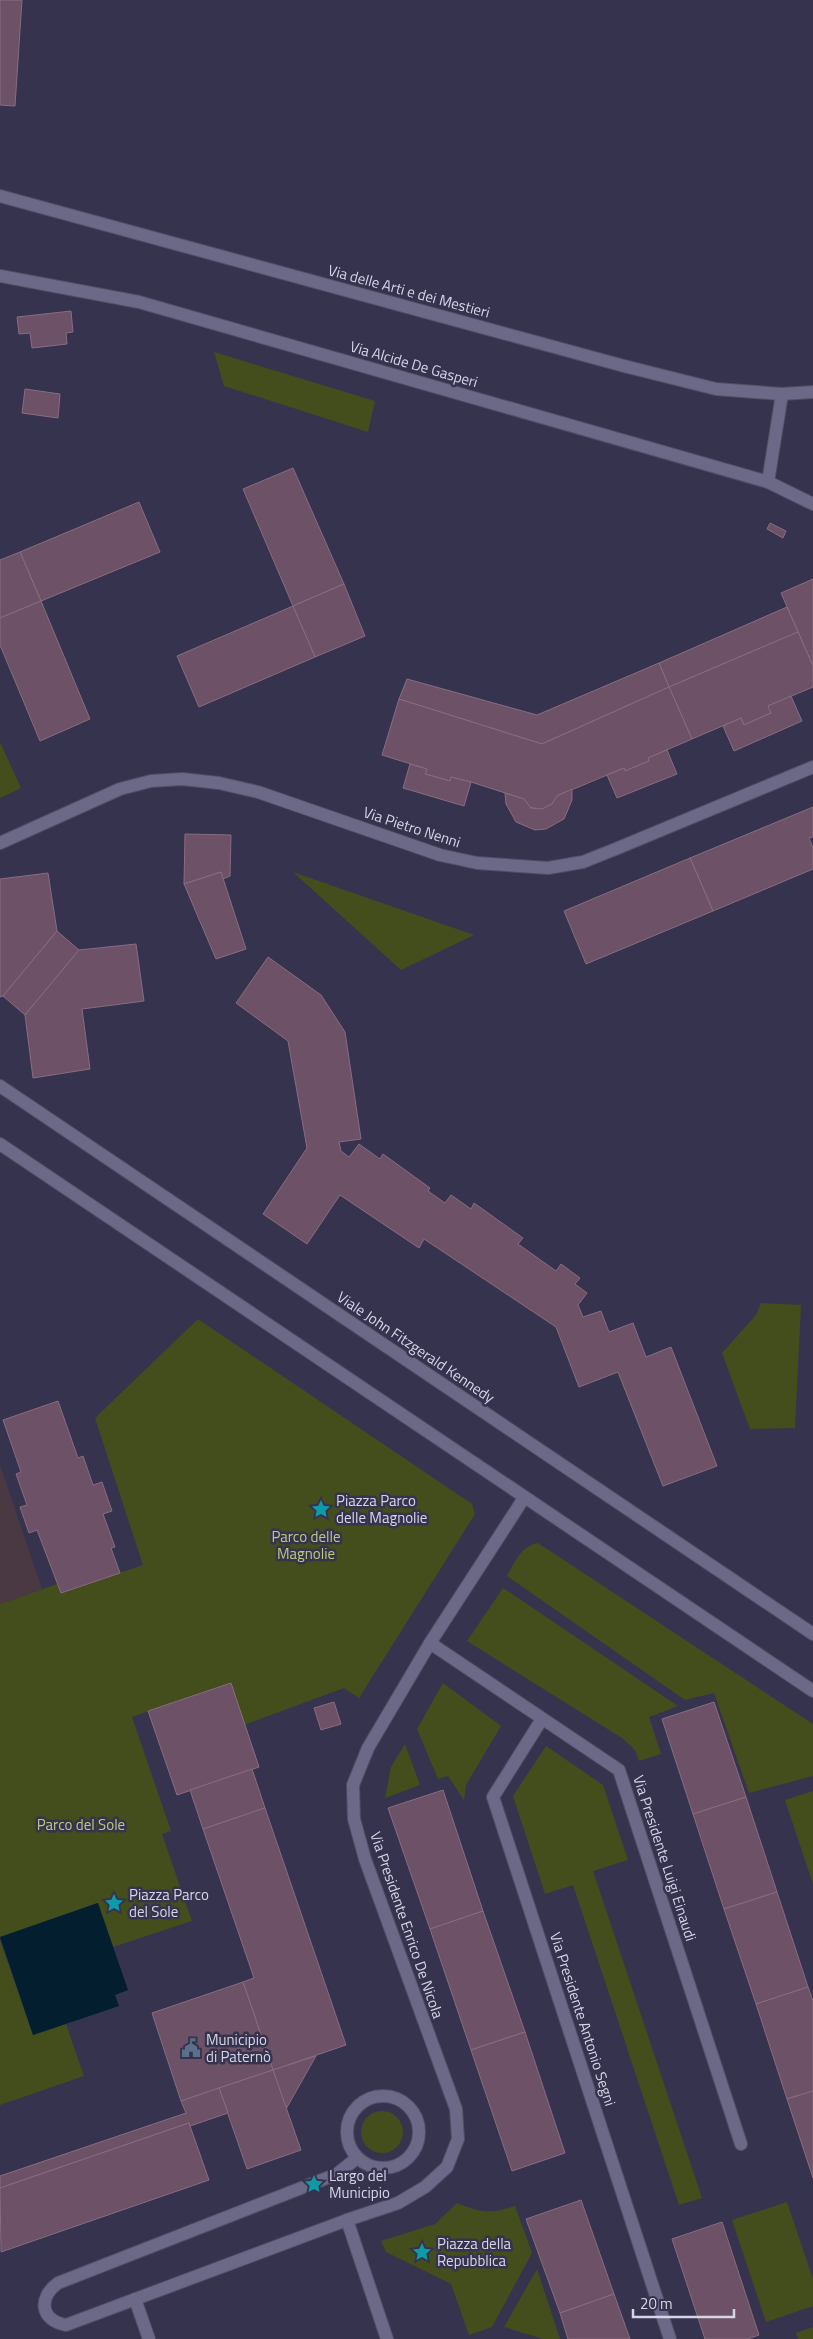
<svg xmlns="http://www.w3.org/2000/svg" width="813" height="2339" font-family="'Titillium Web',sans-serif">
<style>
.education{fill:#4a3943}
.green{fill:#434e1c}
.water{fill:#021e2f}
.building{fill:#6d5166;stroke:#896c81}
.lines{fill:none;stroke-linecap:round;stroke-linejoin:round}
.minor-casing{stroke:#524e66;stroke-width:14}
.tertiary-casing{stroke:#524e66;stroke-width:14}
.minor{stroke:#6c6988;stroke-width:12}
.tertiary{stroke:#6c6988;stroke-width:12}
.labels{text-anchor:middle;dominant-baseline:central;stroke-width:5;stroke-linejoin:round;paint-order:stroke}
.street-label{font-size:15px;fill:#d6d5e7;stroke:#36334f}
.poi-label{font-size:15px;fill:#d6d5e7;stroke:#36334f;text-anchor:start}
.park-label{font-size:15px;fill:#b8cc7a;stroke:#36334f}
</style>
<rect width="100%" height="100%" fill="#36334f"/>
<path class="education" d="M0,1465l42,124 -42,15z"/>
<g class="green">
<path d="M214,352l161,49 -7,31 -144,-46z"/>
<path d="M0,742l21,46 -21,10z"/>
<path d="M293,872l181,63 -73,35z"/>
<path d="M761,1303l40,2 -6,123 -45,1 -28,-76 34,-38z"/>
<path d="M198,1319l274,185 3,10 -116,184 -15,-10 -100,37 -13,-42 -99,34 39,114 -9,3 30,87 -79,26 -16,-44 -97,34v-333l57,-20 4,9 82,-28 -48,-147z"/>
<path d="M538,1543l275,181v52l-64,17 -35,-100 -29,7 -178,-124c8,-14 14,-30 31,-33z"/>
<path d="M503,1588l175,118 -29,11 12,37 -22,7 -4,-11 -13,-12 -155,-97z"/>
<path d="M443,1683l58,43 -35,59 -2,15 -16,-24 -10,3 -21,-50z"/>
<path d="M405,1744l15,41 -35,13 6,-31z"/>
<path d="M546,1746l57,39 25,75 -35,11 109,327 -23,7 -106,-320 -28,9 -32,-98z"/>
<path d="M813,1791v93l-28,-84z"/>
<path d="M0,1940l33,95 33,-11 18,52 -84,29z"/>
<circle cx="382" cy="2132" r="21"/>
<path d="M787,2202l26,77v27l-47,16 -34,-102z"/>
<path d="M457,2203c25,10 32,11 58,3l17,47 -40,74 -23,8 -18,-51 -65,-32 -5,-11 54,-17z"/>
<path d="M537,2269l23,70h-17l-39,-12z"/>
<path d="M813,2327v12h-15l-2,-6z"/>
</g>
<path class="water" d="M98,1903l30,87 -13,5 4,11 -86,29 -33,-98z"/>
<g class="building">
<path d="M0,0h22l-7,106 -15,-1z"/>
<path d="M71,311l2,21 -7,1 1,11 -35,4 -2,-15 -11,1 -2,-17z"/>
<path d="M25,389l35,5 -2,24 -36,-5z"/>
<path d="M293,468l51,116 -51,22 -50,-117z"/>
<path d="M139,502l21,50 -119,49 -21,-49z"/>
<path d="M770,523l16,8 -3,7 -16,-9z"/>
<path d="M20,552l21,49 -41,17v-58z"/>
<path d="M813,579v87l-32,-73z"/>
<path d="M344,584l21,52 -50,21 -22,-51z"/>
<path d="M41,601l49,118 -50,22 -40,-96v-27z"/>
<path d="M293,606l22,51 -116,50 -22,-51z"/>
<path d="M787,607l11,25 -129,55 -10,-24z"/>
<path d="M798,632l15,34v21l-45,19 3,7 -27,12 -3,-7 -49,21 -23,-52z"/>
<path d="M659,663l10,24 -127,57 -143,-45 8,-20 130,36z"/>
<path d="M669,687l23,52 -44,19 1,3 -24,10 -1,-3 -67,28 -5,8 -10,5 -11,-1 -7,-9 -53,-17 -20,-5 -1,4 -25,-7 2,-5 -45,-14 17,-56 143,45z"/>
<path d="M791,696l11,25 -68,30 -11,-25 18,-8 3,7 27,-12 -3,-7z"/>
<path d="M667,750l10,24 -60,24 -10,-23 17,-7 1,3 24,-10 -1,-3z"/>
<path d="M410,764l17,5 -2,5 25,7 1,-4 20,5 -7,24 -61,-18z"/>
<path d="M572,789v11l-8,19 -18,10 -11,1 -19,-8 -10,-18 -1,-11 19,6 7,9 11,1 10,-5 5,-8z"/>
<path d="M813,807v30l-4,1 4,10v21l-100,42 -23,-53z"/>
<path d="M185,834l46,1 -1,41 -7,3 -2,-7 -37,12z"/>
<path d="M690,858l23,53 -127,53 -22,-53z"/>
<path d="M221,872l25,77 -30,10 -32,-75z"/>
<path d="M48,873l9,58 -54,65 -3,1v-118z"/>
<path d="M57,931l22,19 -54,65 -22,-19z"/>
<path d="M136,944l8,57 -62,8 8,60 -57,9 -8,-63 54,-65z"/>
<path d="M268,957l53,38 24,37 16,107 -22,3 2,9 8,6 10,-13 21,15 3,-5 47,34 -2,3 17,12 6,-8 20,14 3,-6 49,35 -5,6 38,27 5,-7 19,14 -5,6 12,9 -9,12 5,12 18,-6 8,21 24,-9 13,34 25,-10 46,119 -54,20 -45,-114 -39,15 -23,-60 -132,-88 -5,9 -79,-53 -33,49 -44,-30 44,-66 -19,-107 -52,-38z"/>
<path d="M58,1401l20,57 5,-2 10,29 9,-3 10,29 -9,3 12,33 -4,1 9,25 -59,20 -24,-63 -8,3 -9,-26 7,-2 -11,-31 5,-2 -18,-52z"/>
<path d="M231,1683l28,84 -82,28 -29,-84z"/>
<path d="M334,1702l7,22 -20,6 -7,-22z"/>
<path d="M714,1702l32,95 -53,17 -31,-95z"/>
<path d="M252,1769l13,39 -62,21 -13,-39z"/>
<path d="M443,1790l40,121 -53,18 -42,-121z"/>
<path d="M746,1797l31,95 -53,17 -31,-95z"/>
<path d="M265,1808l81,237 -73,25 -30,-88 11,-4 -51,-149z"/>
<path d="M777,1892l31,95 -52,17 -32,-95z"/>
<path d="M483,1911l42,121 -54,18 -41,-121z"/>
<path d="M243,1982l30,88 -92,31 -29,-88z"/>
<path d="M808,1987l5,14v90l-26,8 -31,-95z"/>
<path d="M525,2032l40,121 -53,18 -41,-121z"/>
<path d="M316,2056l-30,53 -13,-39z"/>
<path d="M273,2070l28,80 -54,19 -28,-81z"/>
<path d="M219,2088l9,25 -38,13 -1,-3 -189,65v-12l186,-63 -5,-12z"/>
<path d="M813,2091v87l-26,-79z"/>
<path d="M189,2123l20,57 -208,72 -1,-64z"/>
<path d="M581,2200l33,94 -54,19 -34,-94z"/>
<path d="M722,2222l37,113 -11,4h-43l-33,-100z"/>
<path d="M614,2294l16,45h-62l-8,-26z"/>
</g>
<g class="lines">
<g class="minor-casing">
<g id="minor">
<path d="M0,276l139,26 629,180 45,22"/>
<path d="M768,482l14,-88"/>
<path d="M0,843l120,-54 31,-8 31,-2 37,4 39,9 182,63 37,8 71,5 35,-6 35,-14 195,-81"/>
<path d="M0,1086l813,548"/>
<path d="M0,1144l813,547"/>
<path d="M430,1643l189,127 122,374"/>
<path d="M542,1719l-49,78 177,542"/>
<circle cx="383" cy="2132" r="36"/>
<path d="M357,2158l-20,16 -279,109c-20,15 -18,37 8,42l281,-105 51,-17 27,-16 22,-20 11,-28 -2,-30 -91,-250 -11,-40 -1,-34 15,-37 62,-105 94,-145"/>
<path d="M347,2220l40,119"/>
<path d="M135,2299l14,40"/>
</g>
</g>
<g class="tertiary-casing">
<path id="tertiary" d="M0,196l624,170 92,23 66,5 31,-2"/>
</g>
<use href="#minor" class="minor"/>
<use href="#tertiary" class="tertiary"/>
</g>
<defs>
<g id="sight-bare" transform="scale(1.5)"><path d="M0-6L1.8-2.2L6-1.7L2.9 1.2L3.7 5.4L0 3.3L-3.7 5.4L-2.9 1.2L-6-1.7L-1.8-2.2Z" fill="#0f9aa8" stroke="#36334f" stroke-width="2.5" paint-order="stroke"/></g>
<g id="civic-bare" transform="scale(1.5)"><path d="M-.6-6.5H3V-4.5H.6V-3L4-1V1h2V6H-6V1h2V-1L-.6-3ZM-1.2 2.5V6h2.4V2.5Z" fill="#5c6f8a" stroke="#36334f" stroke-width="2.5" paint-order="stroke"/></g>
</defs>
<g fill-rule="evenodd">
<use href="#sight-bare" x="321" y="1509"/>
<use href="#sight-bare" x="114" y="1903"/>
<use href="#civic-bare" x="191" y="2048"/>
<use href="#sight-bare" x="314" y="2184"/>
<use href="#sight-bare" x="422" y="2252"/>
</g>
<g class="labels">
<g class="street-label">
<text transform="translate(409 291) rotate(15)">Via delle Arti e dei Mestieri</text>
<text transform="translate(414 364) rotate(16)">Via Alcide De Gasperi</text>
<text transform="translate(412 827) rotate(18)">Via Pietro Nenni</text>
<text transform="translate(416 1347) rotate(34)">Viale John Fitzgerald Kennedy</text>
<text transform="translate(665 1858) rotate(72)">Via Presidente Luigi Einaudi</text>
<text transform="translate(407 1925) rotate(71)">Via Presidente Enrico De Nicola</text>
<text transform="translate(583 2019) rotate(72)">Via Presidente Antonio Segni</text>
</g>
<g class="poi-label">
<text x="336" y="1500">Piazza Parco<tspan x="336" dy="17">delle Magnolie</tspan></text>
<text x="129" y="1894">Piazza Parco<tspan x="129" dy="17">del Sole</tspan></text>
<text x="206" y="2039">Municipio<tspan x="206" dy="17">di Paternò</tspan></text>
<text x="329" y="2175">Largo del<tspan x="329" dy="17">Municipio</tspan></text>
<text x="437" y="2243">Piazza della<tspan x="437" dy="17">Repubblica</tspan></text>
</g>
<g class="park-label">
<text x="306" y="1536">Parco delle<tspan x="306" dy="17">Magnolie</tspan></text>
<text x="81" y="1824">Parco del Sole</text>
</g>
</g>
<path d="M633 2309v8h101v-8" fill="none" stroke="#d6d5e7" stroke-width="2.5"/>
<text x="640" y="2309" font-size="15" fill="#d6d5e7" stroke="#36334f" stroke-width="4" paint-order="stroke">20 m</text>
</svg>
